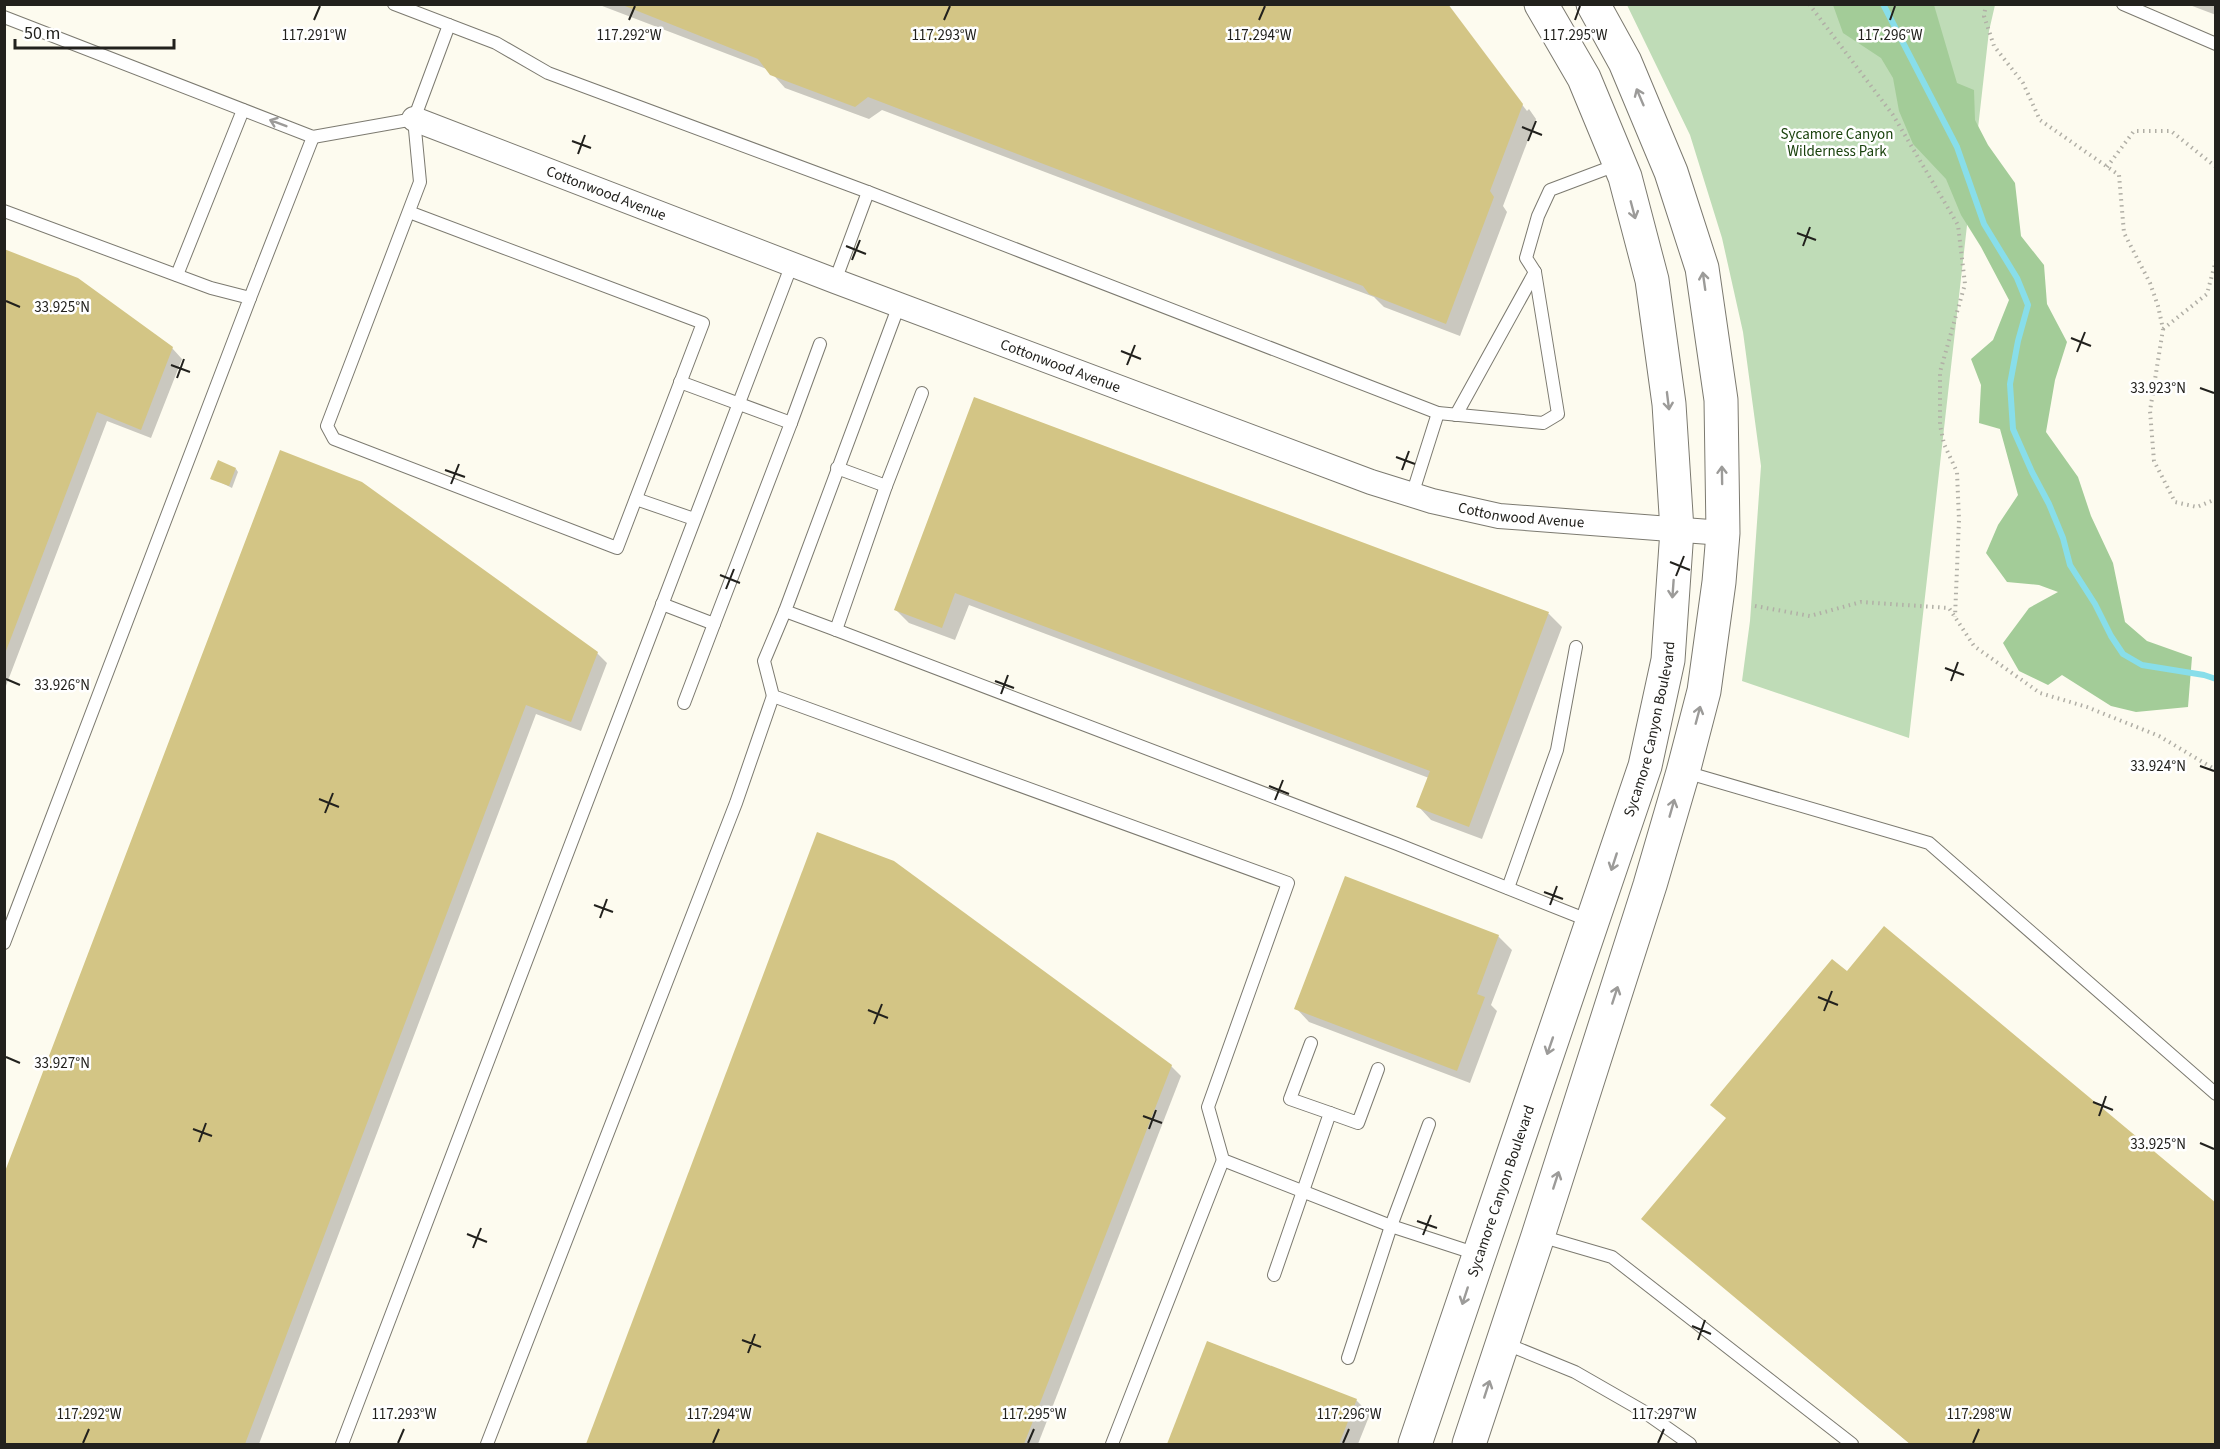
<svg xmlns="http://www.w3.org/2000/svg" width="2220" height="1449" font-family="'Source Sans 3',sans-serif">
<style>
.green{fill:#bfdcb7}
.forest{fill:#a3cc98}
.shadow{fill:#0003}
.lines{fill:none;stroke-linecap:round;stroke-linejoin:round}
.stream{stroke:#88deea;stroke-width:6}
.building{fill:#d3c585}
.lane-casing{stroke:#7c7a70;stroke-width:14}
.street-casing{stroke:#7c7a70;stroke-width:26}
.secondary-casing{stroke:#7c7a70;stroke-width:35}
.path{stroke:#b1afa6;stroke-width:4;stroke-dasharray:1.5 4.5;stroke-linecap:butt}
.lane{stroke:#fff;stroke-width:12}
.street{stroke:#fff;stroke-width:24}
.secondary{stroke:#fff;stroke-width:33}
.oneway{stroke:#9c9b99}
.ticks{fill:none;stroke:#22211d;stroke-width:2}
.labels{text-anchor:middle;dominant-baseline:central;stroke-width:5;stroke-linejoin:round;paint-order:stroke}
.park-label{font-size:15px;fill:#1a420d;stroke:#fff}
.street-label{font-size:15px;fill:#22211d;stroke:#fff}
.ticks-label{font-size:15px;text-anchor:middle;fill:#22211d;stroke:#fff;stroke-width:5;stroke-linejoin:round;paint-order:stroke}
</style>
<rect width="100%" height="100%" fill="#fdfbef"/>
<path class="green" d="M1627,5h368l-6,26 -80,707 -167,-57 8,-60 11,-155 -18,-134 -21,-94 -32,-103z"/>
<path class="forest" d="M1833,5h101l23,78 17,7 1,30 13,25 27,38 6,53 23,29 3,39 20,38 -12,38 -9,52 32,45 13,39 22,47 12,59 22,19 45,16 -4,50 -52,5 -25,-6 -49,-31 -14,10 -29,-14 -16,-28 26,-35 29,-16 -19,-7 -32,-3 -21,-29 12,-28 20,-30 -18,-66 -21,-6 2,-38 -10,-26 22,-19 16,-40 -28,-53 -20,-32 -15,-36 -33,-35 -14,-33 -6,-33 -12,-20 -38,-25z"/>
<g class="shadow">
<path d="M597,4h849l81,107 2,-2 7,10 -33,87 4,6 -47,124 -76,-29 -10,-10 -492,-187 -13,9 -84,-31 -16,-18z"/>
<path d="M2187,4h29v11z"/>
<path d="M4,250l168,98 10,11 -31,79 -44,-17 -103,270z"/>
<path d="M975,398l574,216 13,13 -80,212 -51,-19 -13,-14 11,-28 -460,-173 -14,35 -46,-17 -13,-13z"/>
<path d="M281,452l316,201 10,10 -26,68 -45,-17 -277,730h-255v-266z"/>
<path d="M236,469l2,3 -6,16 -20,-10z"/>
<path d="M818,834l353,232 10,10 -143,368h-450z"/>
<path d="M1498,936l14,14 -21,55 6,6 -27,72 -161,-61 -13,-14z"/>
<path d="M1847,973l369,232v239h-306l-267,-225z"/>
<path d="M1208,1342l148,58 14,14 -12,30h-190z"/>
</g>
<g class="lines">
<path class="stream" d="M1883,4l74,143 27,77 33,54 11,27 -10,36 -8,43 3,45 19,43 17,32 14,34 7,27 25,39 16,32 12,18 19,11 62,10 12,4"/>
</g>
<g class="building">
<path d="M620,4h828l75,100 -33,87 4,6 -48,127 -77,-30 -6,-8 -495,-189 -13,10 -85,-32 -12,-16z"/>
<path d="M4,249l74,29 95,69 -32,83 -44,-18 -91,239h-2z"/>
<path d="M974,397l575,215 -80,215 -53,-20 14,-36 -475,-178 -13,35 -48,-18z"/>
<path d="M280,450l82,32 236,170 -27,70 -45,-17 -281,739h-241v-270z"/>
<path d="M218,460l18,8 -7,18 -19,-7z"/>
<path d="M817,832l77,29 278,204 -148,379h-438z"/>
<path d="M1345,876l154,59 -22,59 8,3 -28,74 -163,-62z"/>
<path d="M1884,926l332,277v241h-306l-269,-225 85,-101 -16,-13 122,-146 15,12z"/>
<path d="M1207,1341l150,58 -18,45h-172z"/>
</g>
<g class="lines">
<g class="lane-casing">
<g id="lane">
<path d="M394,4l102,39 52,30 320,119"/>
<path d="M2123,4l93,40"/>
<path d="M4,17l309,120 101,-18"/>
<path d="M4,211l207,77 39,10 -246,645"/>
<path d="M409,212l294,111 -86,225 -283,-109 -7,-13 93,-244 -6,-63 35,-94"/>
<path d="M177,275l66,-165"/>
<path d="M835,281l33,-89 570,221 105,10 15,-9 -23,-142 -9,-14 12,-42 12,-26 69,-26"/>
<path d="M250,298l63,-161"/>
<path d="M1456,415l79,-143"/>
<path d="M791,423l29,-79"/>
<path d="M837,468l49,18 36,-93"/>
<path d="M886,486l-50,144 -51,-19 114,-306"/>
<path d="M1412,495l26,-82"/>
<path d="M636,499l58,20"/>
<path d="M662,604l52,20 77,-201 -111,-41"/>
<path d="M785,611l-21,50 9,35 515,187 -80,224 15,53 168,66 86,28"/>
<path d="M836,630l561,214 193,77"/>
<path d="M684,703l30,-79"/>
<path d="M1685,772l244,71 287,251"/>
<path d="M1508,888l49,-138 19,-103"/>
<path d="M1330,1113l28,10 20,-54"/>
<path d="M1540,1236l72,21 240,187"/>
<path d="M1274,1275l56,-162 -40,-14 21,-56"/>
<path d="M1504,1343l71,29 68,39 47,33"/>
<path d="M1348,1358l43,-132 38,-102"/>
<path d="M342,1444l450,-1180"/>
<path d="M487,1444l249,-641 37,-107"/>
<path d="M1112,1444l111,-284"/>
</g>
</g>
<g class="street-casing">
<g id="street">
<path id="s1" d="M414,119l421,162 536,201 61,19 67,15 224,17"/>
</g>
</g>
<g class="secondary-casing">
<g id="secondary">
<path id="s2" d="M1415,1444l230,-678 23,-106 9,-130 -8,-126 -17,-124 -27,-103 -41,-99 -43,-74"/>
<path d="M1469,1444l69,-208 112,-351 33,-113 21,-81 15,-109 4,-49 -2,-133 -19,-132 -31,-96 -46,-110 -32,-58"/>
</g>
</g>
<g class="path">
<path d="M1809,4l84,111 65,110 7,59 -25,88v53l4,19 13,28 2,48 -4,97"/>
<path d="M1986,4l-2,12 10,30 29,37 17,37 79,55 5,58 26,50 8,23 5,23 -13,82 4,50 21,41 22,5 19,-8"/>
<path d="M2107,167l27,-36h37l45,36"/>
<path d="M2163,329l44,-35 9,-34"/>
<path d="M1755,606l55,10 51,-14 88,6 25,38 66,47 47,14 72,29 57,34"/>
</g>
<use href="#lane" class="lane"/>
<use href="#street" class="street"/>
<use href="#secondary" class="secondary"/>
</g>
<defs><path id="oneway-shaft" d="M-6 0H5M1.5-3L5.5 0L1.5 3" fill="none" stroke-width="1.6" stroke-linecap="round" stroke-linejoin="round" transform="scale(1.5)"/></defs>
<g class="oneway">
<use href="#oneway-shaft" transform="translate(1640 97) rotate(-113)"/>
<use href="#oneway-shaft" transform="translate(278 123) rotate(-159)"/>
<use href="#oneway-shaft" transform="translate(1633 210) rotate(75)"/>
<use href="#oneway-shaft" transform="translate(1704 281) rotate(-98)"/>
<use href="#oneway-shaft" transform="translate(1668 401) rotate(83)"/>
<use href="#oneway-shaft" transform="translate(1722 475) rotate(-91)"/>
<use href="#oneway-shaft" transform="translate(1673 589) rotate(94)"/>
<use href="#oneway-shaft" transform="translate(1698 715) rotate(-75)"/>
<use href="#oneway-shaft" transform="translate(1672 808) rotate(-74)"/>
<use href="#oneway-shaft" transform="translate(1614 862) rotate(108)"/>
<use href="#oneway-shaft" transform="translate(1615 995) rotate(-72)"/>
<use href="#oneway-shaft" transform="translate(1550 1046) rotate(109)"/>
<use href="#oneway-shaft" transform="translate(1556 1180) rotate(-72)"/>
<use href="#oneway-shaft" transform="translate(1465 1296) rotate(108)"/>
<use href="#oneway-shaft" transform="translate(1487 1389) rotate(-72)"/>
</g>
<path class="ticks" d="M314,20l6,-14M629,20l6,-14M944,20l6,-14M1259,20l6,-14M1575,20l5,-14M1890,20l5,-14M1522,127l20,8M572,141l19,7M1528,141l8,-20M578,154l7,-19M1797,233l19,7M846,246l20,8M1803,246l7,-19M852,260l8,-20M6,301l14,6M2071,338l20,8M1121,351l20,8M2077,352l8,-20M171,365l19,7M1127,365l8,-20M177,378l7,-19M2200,388l14,5M1396,457l19,7M445,470l20,7M1402,470l7,-19M451,484l8,-20M1670,562l20,8M720,575l20,8M1676,576l8,-20M726,589l8,-20M1945,668l19,7M6,679l14,6M995,681l19,7M1951,681l7,-19M1001,694l7,-19M2200,766l14,5M1269,786l20,8M319,799l20,8M1275,800l8,-20M325,813l8,-20M1544,892l19,7M594,905l19,7M1550,905l7,-19M600,918l7,-19M1818,997l20,8M868,1010l20,8M1824,1011l8,-20M874,1024l8,-20M6,1057l14,6M2093,1102l20,8M1143,1116l19,7M2099,1116l7,-20M193,1129l19,7M1149,1129l7,-19M199,1142l7,-19M2200,1143l14,6M1417,1221l20,7M467,1234l20,8M1423,1235l8,-20M473,1248l8,-20M1692,1326l19,8M742,1340l19,7M1698,1340l7,-20M748,1353l7,-19M83,1443l6,-14M398,1443l6,-14M713,1443l6,-14M1028,1443l6,-14M1343,1443l6,-14M1658,1443l6,-14M1973,1443l6,-14"/>
<g class="labels">
<g class="park-label">
<text x="1837" y="134">Sycamore Canyon<tspan x="1837" dy="17">Wilderness Park</tspan></text>
</g>
<g class="street-label">
<text stroke="none"><textPath href="#s1" startOffset="206">Cottonwood Avenue</textPath></text>
<text stroke="none"><textPath href="#s1" startOffset="692">Cottonwood Avenue</textPath></text>
<text stroke="none"><textPath href="#s1" startOffset="1178">Cottonwood Avenue</textPath></text>
<text stroke="none"><textPath href="#s2" startOffset="753">Sycamore Canyon Boulevard</textPath></text>
<text stroke="none"><textPath href="#s2" startOffset="267">Sycamore Canyon Boulevard</textPath></text>
</g>
</g>
<g class="ticks-label">
<text x="314" y="40">117.291°W</text>
<text x="629" y="40">117.292°W</text>
<text x="944" y="40">117.293°W</text>
<text x="1259" y="40">117.294°W</text>
<text x="1575" y="40">117.295°W</text>
<text x="1890" y="40">117.296°W</text>
<text x="62" y="312">33.925°N</text>
<text x="2158" y="393">33.923°N</text>
<text x="62" y="690">33.926°N</text>
<text x="2158" y="771">33.924°N</text>
<text x="62" y="1068">33.927°N</text>
<text x="2158" y="1149">33.925°N</text>
<text x="89" y="1419">117.292°W</text>
<text x="404" y="1419">117.293°W</text>
<text x="719" y="1419">117.294°W</text>
<text x="1034" y="1419">117.295°W</text>
<text x="1349" y="1419">117.296°W</text>
<text x="1664" y="1419">117.297°W</text>
<text x="1979" y="1419">117.298°W</text>
</g>
<rect width="2220" height="1449" fill="none" stroke="#22211d" stroke-width="12"/>
<path d="M15 39v9h159v-9" fill="none" stroke="#22211d" stroke-width="3"/>
<text x="24" y="39" font-size="18" fill="#22211d" stroke="#ffffff" stroke-width="4.5" paint-order="stroke">50 m</text>
</svg>
